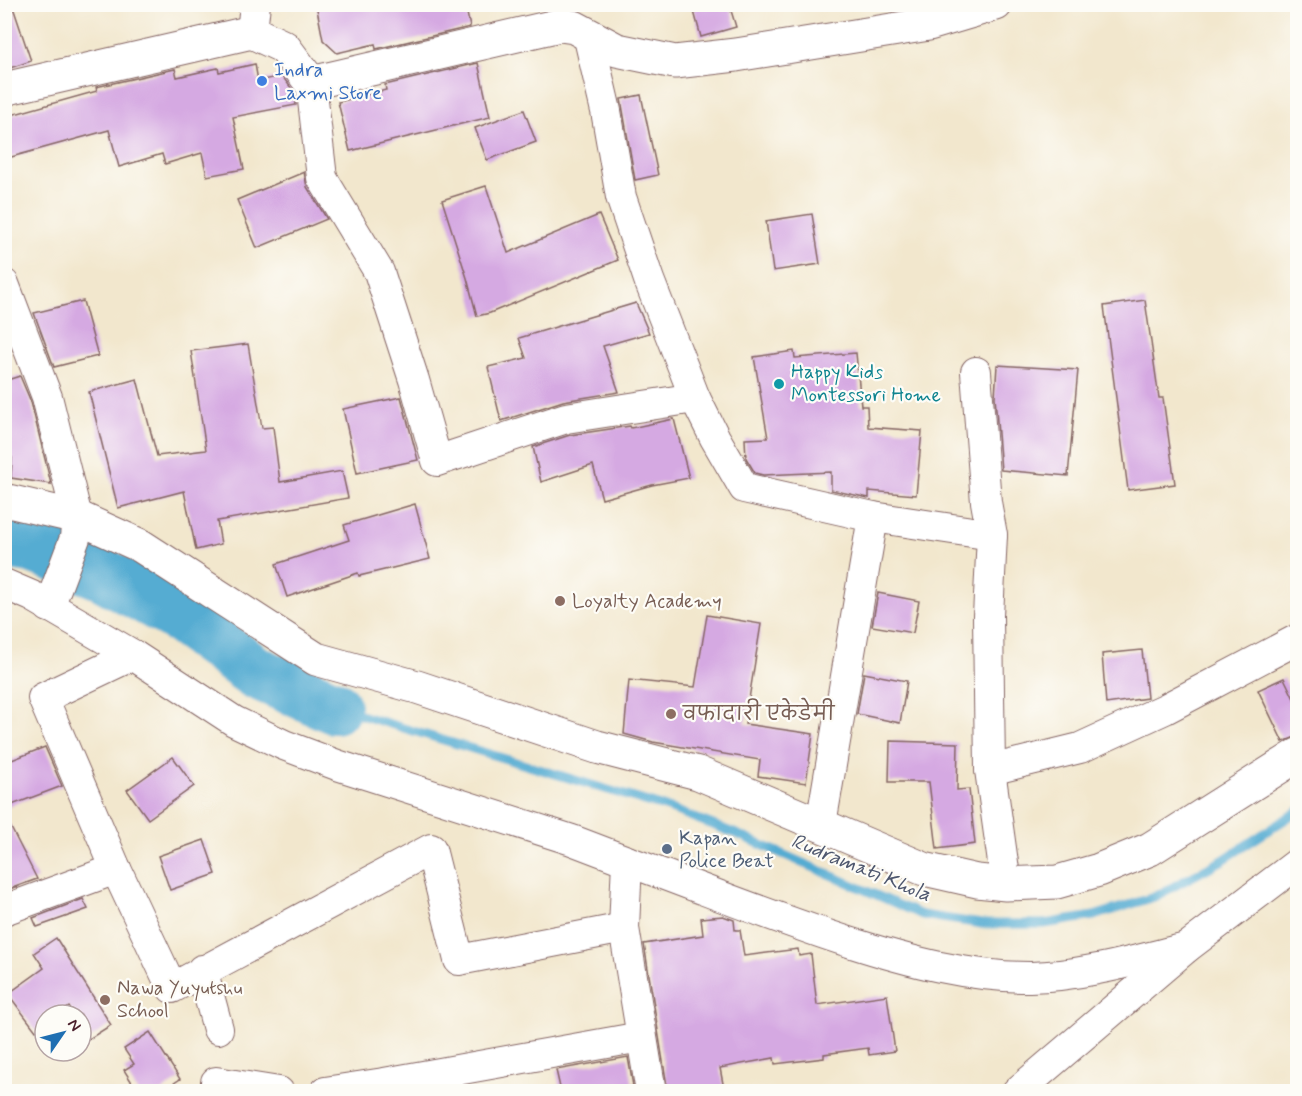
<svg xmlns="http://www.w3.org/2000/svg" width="1302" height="1096" font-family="Mynerve,'Playpen Sans Deva',sans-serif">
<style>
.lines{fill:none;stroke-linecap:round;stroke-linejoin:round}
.stream{stroke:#55acd2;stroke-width:9}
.river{stroke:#55acd2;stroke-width:54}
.building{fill:#d5a9e2}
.minor-casing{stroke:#856564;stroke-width:32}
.tertiary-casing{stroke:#856564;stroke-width:35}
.minor{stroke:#fff;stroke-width:30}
.tertiary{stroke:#fff;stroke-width:33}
.shop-dot{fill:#3f7fe0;stroke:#fdfcf7;stroke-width:2}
.culture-dot{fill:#0f9aa8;stroke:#fdfcf7;stroke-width:2}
.education-dot{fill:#8d6e63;stroke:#fdfcf7;stroke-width:2}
.service-dot{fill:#5c6f8a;stroke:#fdfcf7;stroke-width:2}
.labels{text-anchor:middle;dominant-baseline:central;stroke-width:4.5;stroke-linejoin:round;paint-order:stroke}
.shop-label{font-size:20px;fill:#366cbe;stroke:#fdfcf7;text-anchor:start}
.culture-label{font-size:20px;fill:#0d838f;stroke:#fdfcf7;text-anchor:start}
.education-label{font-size:20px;fill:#785e54;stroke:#fdfcf7;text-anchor:start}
.service-label{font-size:20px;fill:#4e5e75;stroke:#fdfcf7;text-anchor:start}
.water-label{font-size:21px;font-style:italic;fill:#4e576e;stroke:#fdfcf7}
</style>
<rect width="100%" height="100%" fill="#fdfcf7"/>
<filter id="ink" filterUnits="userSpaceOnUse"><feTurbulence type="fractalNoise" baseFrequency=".0167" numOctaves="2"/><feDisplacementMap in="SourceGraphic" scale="12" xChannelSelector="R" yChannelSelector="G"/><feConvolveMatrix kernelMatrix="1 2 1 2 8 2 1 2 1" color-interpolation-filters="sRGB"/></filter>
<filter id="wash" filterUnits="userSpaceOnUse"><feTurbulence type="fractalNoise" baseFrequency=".008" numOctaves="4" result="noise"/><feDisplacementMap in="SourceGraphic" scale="24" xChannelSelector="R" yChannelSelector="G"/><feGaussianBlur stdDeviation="1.35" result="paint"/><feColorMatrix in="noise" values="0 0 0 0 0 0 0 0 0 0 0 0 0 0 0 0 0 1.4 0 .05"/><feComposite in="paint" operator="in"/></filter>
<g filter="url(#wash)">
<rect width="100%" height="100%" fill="#f2e7cd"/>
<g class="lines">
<path class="stream" d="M334,707l337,102 68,26 183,80 60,9h62l50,-8 60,-19 69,-37 75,-49"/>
<path class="river" d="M4,542l28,4 69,27 74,41 80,58 79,35"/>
</g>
<g id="blocks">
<g class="building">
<path d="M4,4h8l19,57 -27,9z"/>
<path d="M316,4h149l5,23 -94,22 -1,-5 -38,9 -14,-13z"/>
<path d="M692,4h37l7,23 -35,10z"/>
<path d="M478,63l12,54 -140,34 -12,-49 48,-12 -1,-5z"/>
<path d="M255,64l3,17 24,-5 13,17 1,12 -63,12 11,52 -37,7 -5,-23 -37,11 -3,-10 -43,13 -10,-37 -105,29v-42l93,-26 -1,-4 79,-18 2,8 41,-9 1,4z"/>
<path d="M641,95l17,80 -23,5 -14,-81z"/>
<path d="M524,110l12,32 -49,18 -12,-32z"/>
<path d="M304,172l3,15 20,32 -70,29 -20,-48z"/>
<path d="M486,186l22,67 91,-38 19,45 -128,53 -13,3 -10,-38 -25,-78z"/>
<path d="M812,214l8,50 -47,7 -7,-50z"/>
<path d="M1145,300l14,98h4l12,86 -47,6 -24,-184z"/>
<path d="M83,301l15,55 -44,11 -20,-54z"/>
<path d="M636,303l13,30 -46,13 16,46 -56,9 -62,20 -13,-54 38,-9 -7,-20z"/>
<path d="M248,344l14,84 11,-1 7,55 62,-11 6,27 -131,23 4,23 -25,6 -12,-59 -66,17 -29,-116 48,-13 20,77 49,-6 -15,-99z"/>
<path d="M794,351l1,7 61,-5 5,53h6l1,21 54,4 -6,64 -47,-4v7l-38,-8v-18l-68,3 -8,-2 -9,-15 -1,-19 23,-1 -14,-81z"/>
<path d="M997,365l81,5 -10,106 -67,-6 -6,-73z"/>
<path d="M20,376l11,26 20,82 -40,-6 1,-20 -8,3v-80z"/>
<path d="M401,397l17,63 -61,13 -14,-64z"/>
<path d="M674,419l15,59 -37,7 -50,14 -9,-34 -52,17 -8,-35 37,-12 60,-9 1,2z"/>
<path d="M415,504l15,55 -71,17 -1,-3 -71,24 -11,-33 73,-24 -5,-15z"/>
<path d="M878,593l41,8 -6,32 -41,-7z"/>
<path d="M707,615l54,9 -16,100 68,10 -7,49 -48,-7 2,-16 -107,-18 -29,-8 5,-54 66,7z"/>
<path d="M1142,650l5,48 -41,6 -4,-50z"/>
<path d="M864,673l43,8 -7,42 -43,-9z"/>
<path d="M1284,678l14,29v29l-15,6 -25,-52z"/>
<path d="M890,741l68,2 -1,47 12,-1 6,55 -38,5 -8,-67h-40z"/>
<path d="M45,747l17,39 -58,22v-45z"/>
<path d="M173,757l21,29 -46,33 -21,-29z"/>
<path d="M4,814l33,65 -33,12z"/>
<path d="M204,840l12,34 -46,16 -12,-34z"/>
<path d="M83,899l5,10 -51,18 -4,-9z"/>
<path d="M723,916l11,4 1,10h5l4,26 54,-7 1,7 12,-2 6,51 70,-10 8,56 -26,4 -1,-7 -44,6v4l-49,6 -1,-6 -54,10 4,21 -17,3h-39l-24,-148 59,-9 -2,-17z"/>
<path d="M56,938l55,87 -22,14 -8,-13v-11h-7l-5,-8 -11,8h-13v10l-9,6 -28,-37 36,-26 -10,-15z"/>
<path d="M150,1032l30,47 -19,13h-23l-14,-22 10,-6 -10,-15z"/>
<path d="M628,1057l5,29 -29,6h-43l-5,-22z"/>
</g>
</g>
</g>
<g filter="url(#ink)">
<use href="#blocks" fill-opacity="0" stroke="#856564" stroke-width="1.5"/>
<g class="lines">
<g class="minor-casing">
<g id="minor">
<path d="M252,32l3,-28"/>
<path d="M588,34l18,77 15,86 28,83 46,118 20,40 29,50 129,29 119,18"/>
<path d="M311,83l11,95 57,94 35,108 23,81 129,-43 129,-20"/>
<path d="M4,284l43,113 30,120 -2,21 -26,69"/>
<path d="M976,372l10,130 6,33 -4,81 2,154 16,114"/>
<path d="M4,584l28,12 101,59 101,66 50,24 53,20 235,75 55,21 -3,67 27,164"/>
<path d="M133,655l-90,43 73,171 56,119 259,-139 28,111 165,-32"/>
<path d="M990,770l90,-22 85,-39 133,-70"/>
<path d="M821,824l52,-307"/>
<path d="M627,861c74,27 147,57 222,81 59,19 119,35 181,35 53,-1 106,-17 156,-29"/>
<path d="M4,910l112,-41"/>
<path d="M202,970l16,59"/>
<path d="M216,1082l63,10"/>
<path d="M325,1092l59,-9 257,-46"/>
<path d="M1017,1092l169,-144 112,-85"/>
</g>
</g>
<g class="tertiary-casing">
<g id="tertiary">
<path d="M4,89l248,-57 32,15 27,36 249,-58 14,2 43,23 58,12 61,-7 193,-31 67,-20"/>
<path d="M4,500l73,17 64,29 175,113 101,28 180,60 101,26 226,96 53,12 29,3 51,-2 42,-12 51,-21 148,-94"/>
</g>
</g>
<use href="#minor" class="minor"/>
<use href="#tertiary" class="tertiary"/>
</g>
</g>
<circle class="shop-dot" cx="262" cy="81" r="6"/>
<circle class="culture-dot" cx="779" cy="384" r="6"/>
<g class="education-dot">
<circle cx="560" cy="601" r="6"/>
<circle cx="671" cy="714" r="6"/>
<circle cx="105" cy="1000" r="6"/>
</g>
<circle class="service-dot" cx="667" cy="849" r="6"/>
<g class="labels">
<g class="shop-label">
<text x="274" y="70">Indra<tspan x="274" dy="23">Laxmi Store</tspan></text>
</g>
<g class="culture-label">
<text x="791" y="372">Happy Kids<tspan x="791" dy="23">Montessori Home</tspan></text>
</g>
<g class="education-label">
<text x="572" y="601">Loyalty Academy</text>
<text x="683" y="714">वफादारी एकेडेमी</text>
<text x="117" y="988">Nawa Yuyutshu<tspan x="117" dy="23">School</tspan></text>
</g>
<g class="service-label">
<text x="679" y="838">Kapan<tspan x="679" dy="23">Police Beat</tspan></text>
</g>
<g class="water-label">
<text transform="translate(861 868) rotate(22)">Rudramati Khola</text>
</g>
</g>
<rect width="1302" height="1096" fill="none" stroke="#fdfcf7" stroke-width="24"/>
<g transform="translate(63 1033) rotate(55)"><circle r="28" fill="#fdfcf7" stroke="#b5a4a5" stroke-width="1.5"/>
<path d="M0-4.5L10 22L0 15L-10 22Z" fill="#1f6fb2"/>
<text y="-9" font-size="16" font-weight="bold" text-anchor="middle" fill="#4a1f2b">N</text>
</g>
</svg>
